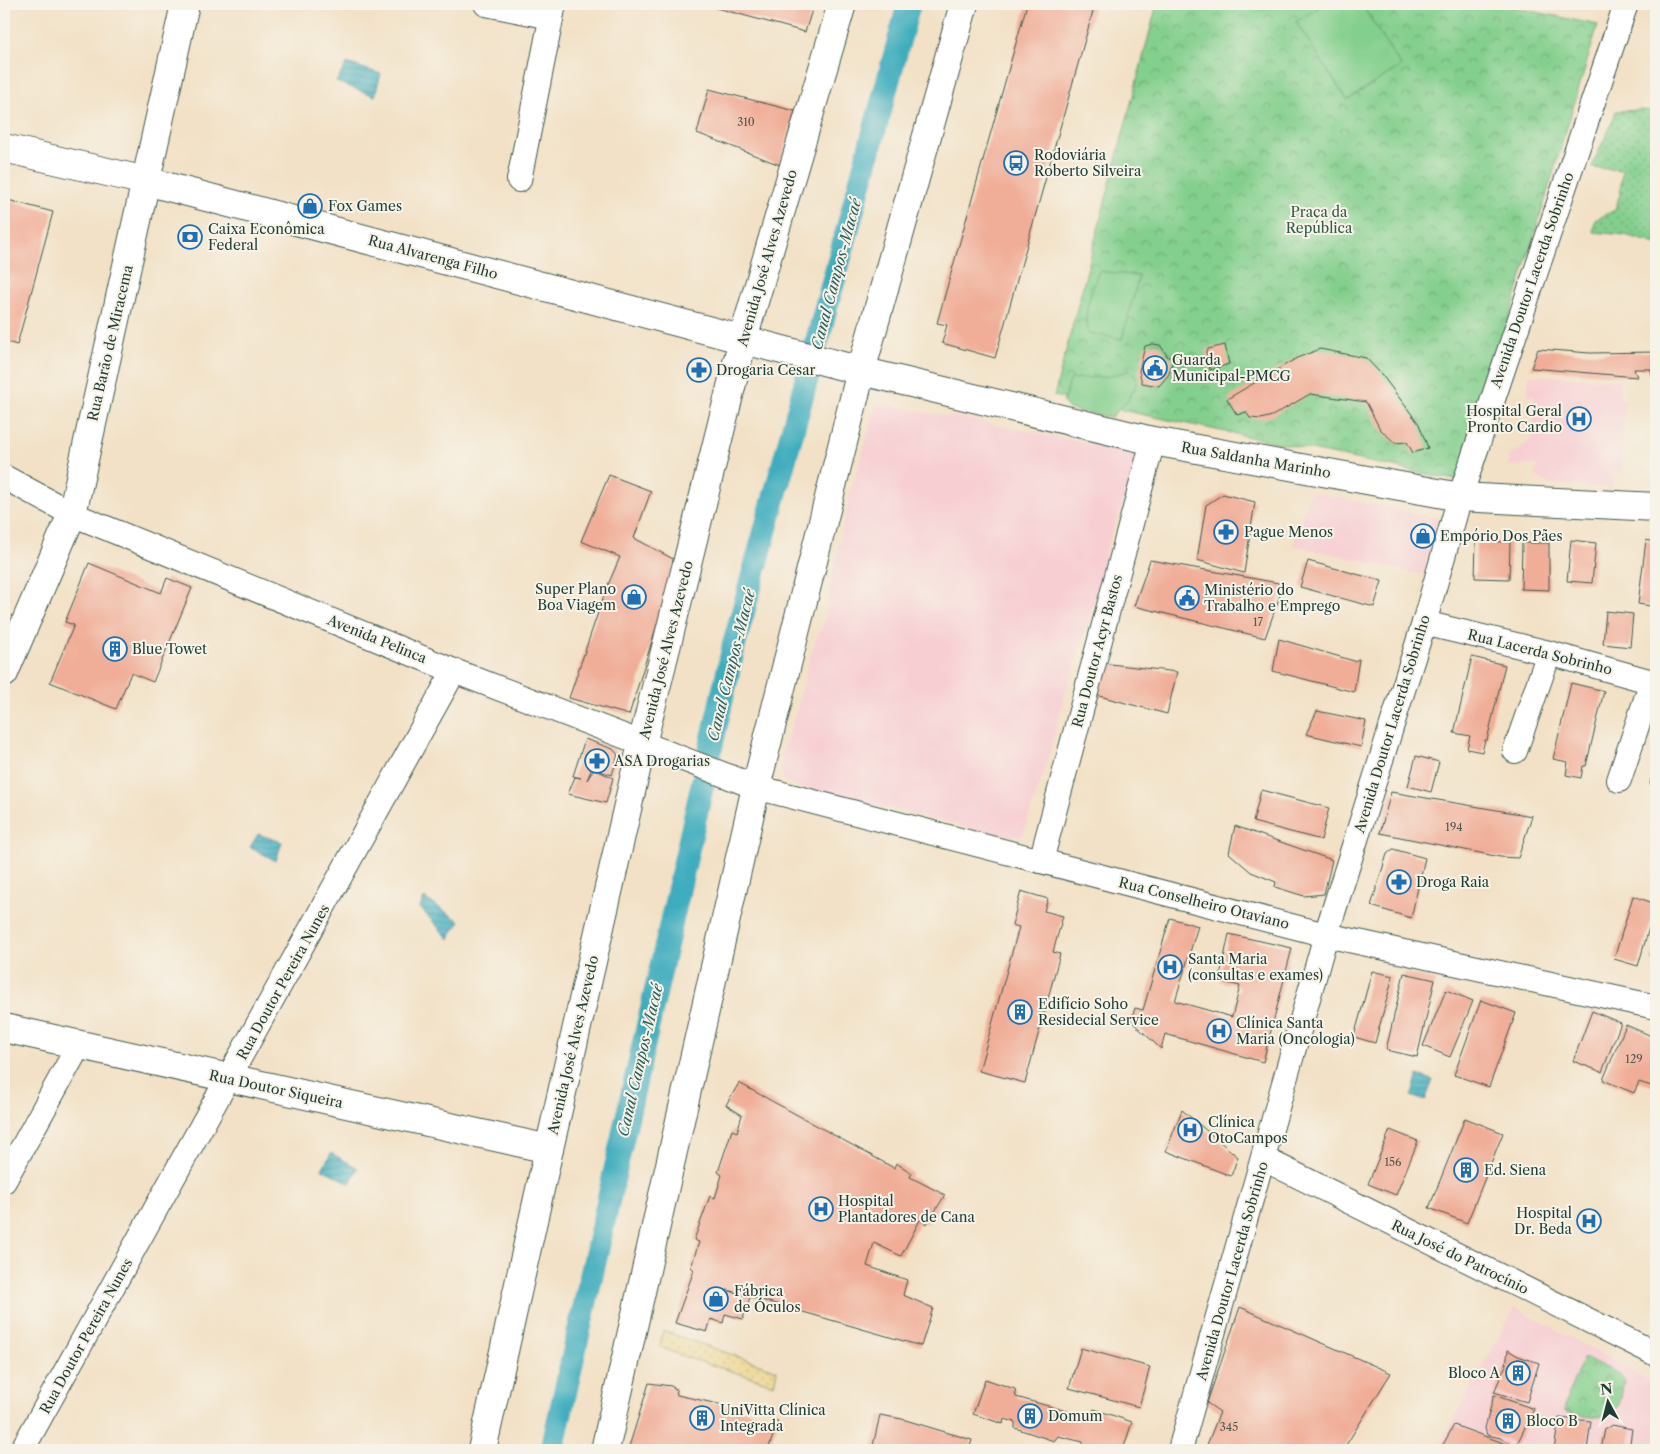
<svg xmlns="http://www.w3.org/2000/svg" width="1660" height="1454" font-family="'Libre Caslon Text',serif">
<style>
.built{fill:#f7cfd3}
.grass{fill:url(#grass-dots);stroke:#518660}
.sand{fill:url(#sand-dots);stroke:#868c69}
.park{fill:url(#park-crowns);stroke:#518660}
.garden{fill:#83cf8d;stroke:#518660}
.water{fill:url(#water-rules);stroke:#307579}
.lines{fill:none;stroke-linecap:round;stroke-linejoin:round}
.canal{stroke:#40adbe;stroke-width:24}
.building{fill:#f0ad97}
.minor-casing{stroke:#3f564a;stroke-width:26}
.secondary-casing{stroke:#3f564a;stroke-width:30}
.minor{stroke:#fff;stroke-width:24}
.secondary{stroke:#fff;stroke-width:28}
.labels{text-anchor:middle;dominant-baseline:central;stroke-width:4;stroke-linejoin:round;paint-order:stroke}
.number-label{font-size:11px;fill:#53594d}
.poi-label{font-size:14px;fill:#1f3d34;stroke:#f7f3e8;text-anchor:start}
.park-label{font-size:14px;fill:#335a46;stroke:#f7f3e8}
.street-label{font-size:14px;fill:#1f3d34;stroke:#f7f3e8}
.water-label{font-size:15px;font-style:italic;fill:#295f5d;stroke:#f7f3e8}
</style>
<defs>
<pattern id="grass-dots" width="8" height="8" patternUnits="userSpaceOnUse" patternTransform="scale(1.25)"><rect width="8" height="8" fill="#83cf8d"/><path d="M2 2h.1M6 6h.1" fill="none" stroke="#6ba974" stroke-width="1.8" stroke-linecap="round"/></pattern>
<pattern id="sand-dots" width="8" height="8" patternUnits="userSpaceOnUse" patternTransform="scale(1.25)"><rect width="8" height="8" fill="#eeda9e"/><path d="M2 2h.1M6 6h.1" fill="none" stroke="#ccbc89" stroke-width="1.8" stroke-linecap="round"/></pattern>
<pattern id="park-crowns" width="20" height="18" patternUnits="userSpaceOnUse" patternTransform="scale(1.25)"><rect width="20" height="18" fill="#83cf8d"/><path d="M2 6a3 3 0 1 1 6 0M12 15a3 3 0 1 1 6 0" fill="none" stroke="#6ba974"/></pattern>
<pattern id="water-rules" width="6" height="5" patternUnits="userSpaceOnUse" patternTransform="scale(1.25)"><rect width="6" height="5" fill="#40adbe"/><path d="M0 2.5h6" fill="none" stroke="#358e9b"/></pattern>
</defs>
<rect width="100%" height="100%" fill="#f7f3e8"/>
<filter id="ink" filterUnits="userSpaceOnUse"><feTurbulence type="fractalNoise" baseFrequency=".02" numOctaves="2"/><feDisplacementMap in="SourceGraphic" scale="10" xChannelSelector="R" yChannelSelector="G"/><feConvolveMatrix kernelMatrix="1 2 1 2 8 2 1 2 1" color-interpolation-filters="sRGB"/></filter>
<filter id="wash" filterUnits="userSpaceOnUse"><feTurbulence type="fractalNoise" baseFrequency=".0096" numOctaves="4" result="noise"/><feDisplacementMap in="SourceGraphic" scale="20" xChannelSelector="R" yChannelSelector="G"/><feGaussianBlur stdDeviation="1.12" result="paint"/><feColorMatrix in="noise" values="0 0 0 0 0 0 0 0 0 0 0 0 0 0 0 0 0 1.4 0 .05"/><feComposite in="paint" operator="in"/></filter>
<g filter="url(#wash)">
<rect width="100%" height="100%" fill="#f2e1c6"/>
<g class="built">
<path d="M1529,375l91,5 -1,19 6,1 -4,72h-9l-1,16 -62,-4 -13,-8v-11l-27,1v-9l23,-18 3,-43 -7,-1z"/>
<path d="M877,402l37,9 48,7 136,27 43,12 -30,77 -19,76 -28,88 -14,54 -28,85 -31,-2 -44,-13 -142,-32 -21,-9 -4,-20 18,-55 12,-51 16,-40 6,-40 19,-84z"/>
<path d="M1310,492l128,26 -15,57 -130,-30z"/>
<path d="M1515,1307l141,78v65h-219z"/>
</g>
<path class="grass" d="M1642,110l14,1v133l-31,-9 -32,-3 2,-12 20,-10 5,-16 2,-24 -30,-2c6,-20 18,-36 24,-57z"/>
<path class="sand" d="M663,1331l114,39 -3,14 -89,-27 -25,-10z"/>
<g class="park">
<path d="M1157,4h342l99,21 -138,456 -406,-85z"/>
<path d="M1584,1357l33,16 7,7c-2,8 -2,17 -5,24 -9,21 -39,12 -55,7l4,-17z"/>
</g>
<g class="garden">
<path d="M1324,4h37l40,62 -54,34 -51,-78z"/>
<path d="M1099,271l40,5 -17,63 -33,-6c-8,-19 3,-43 10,-62z"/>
<path d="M1131,370c16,16 -11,36 -20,48l-42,-9 -6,-7 8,-23 34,-2z"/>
</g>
<g class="water">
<path d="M347,63l34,11 -6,22 -39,-14z"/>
<path d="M258,834l24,8 -6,19 -26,-14z"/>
<path d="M424,898l36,23 -11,18 -29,-31z"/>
<path d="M1418,1075l15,5 -8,21 -14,-5z"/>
<path d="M331,1153l27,15 -8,15 -28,-14z"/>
</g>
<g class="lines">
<path class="canal" d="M552,1450l182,-805 175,-641"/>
</g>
<g id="blocks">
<g class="building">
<path d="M702,4h112l-9,28z"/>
<path d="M1027,4h68l-100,354 -53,-15 5,-18 -10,-2z"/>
<path d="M709,89l86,22 -15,54 -83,-32z"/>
<path d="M4,199l49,13 -36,133 -13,-4z"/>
<path d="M1153,344l7,1 8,12 5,2 -4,15 -10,12 -17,-3 -3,-12 6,-25z"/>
<path d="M1225,345l4,19 -19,6 -4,-18 2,-3z"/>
<path d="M1320,349l46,9 16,17 37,49 9,24 -15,5 -6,-11 -12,1 -15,-14 -14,-27 -56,-8 -38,22 -11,3 -11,-1 -4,-6 -9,3 -10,-16 70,-41z"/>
<path d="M1538,349l52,4 66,-1v25l-4,-1 -1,-7h-17l3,8 -106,-9z"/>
<path d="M609,475l42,16 -17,47 41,22 -11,42 -35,113 -60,-17 36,-106 15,-35 -39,-16z"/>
<path d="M1223,494l32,8 -11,71 -47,-13 9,-55z"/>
<path d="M1571,540l25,3 -4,40 -25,-2z"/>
<path d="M1646,540l10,2v65l-18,-3z"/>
<path d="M1476,541l34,1 -1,37 -34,-1z"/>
<path d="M1522,543h27v47l-28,-1z"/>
<path d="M1150,560l134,24 -19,54 -131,-32z"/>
<path d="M1308,561l74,20 -8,26 -74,-20z"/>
<path d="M89,563l72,30 6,-15 25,10 -39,94 -22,-9 -15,36 -66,-27 24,-57 -9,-3z"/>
<path d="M1606,611l27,3 -3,33 -27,-3z"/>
<path d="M1279,639l75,22 5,-2 -5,33 -81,-21z"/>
<path d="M1472,657l33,8 -18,75h-2l-3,12 -15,-3 3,-13 -16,-3z"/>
<path d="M1102,663l75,9 -10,42 -75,-20z"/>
<path d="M1571,683l33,8 -18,75h-3l-2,12 -15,-3 2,-13 -15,-3z"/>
<path d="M1317,711l49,10 -5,26 -55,-13z"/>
<path d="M585,739l28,10 5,6 -6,20 -20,-7 -5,12 7,-11 19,9 -7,25 -38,-9 7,-17 6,1 -8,-2z"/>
<path d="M1416,756l23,6 -8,30 -23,-6z"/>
<path d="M1656,761v25l-6,-2z"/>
<path d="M1261,790l68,18 -8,32 -68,-18z"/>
<path d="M1391,792l141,24 -14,42 -18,-1 -120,-24z"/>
<path d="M1235,826l97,34 -8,34 -20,2 -29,-9 1,-5 -25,-10 -22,-19z"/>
<path d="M1393,849l32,9 -14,60 -40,-12 16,-52z"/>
<path d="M1021,891l27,8 -4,12 19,5 -10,36 7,2 -35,129 -46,-12 40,-144 -7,-2z"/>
<path d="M1633,896l23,8 -18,62 -24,-7z"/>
<path d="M1170,918l28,8 -23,75 57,16 8,-31 -21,-5 10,-47 63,14 -29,114 -98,-28 -4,15 -30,-28 4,-13 8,2z"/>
<path d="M1656,943v19l-5,-1z"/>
<path d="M1372,971l21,5 -18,67 -21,-6z"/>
<path d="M1404,973l31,7 -18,77 -31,-7z"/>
<path d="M1446,990l27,11 -23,56 -27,-11z"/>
<path d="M1481,1000l35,13 -27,74 -35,-12z"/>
<path d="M1592,1011l29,12 -19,49 -29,-11z"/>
<path d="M1626,1025l30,13v48l-4,-2 -1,2 -12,-4 -5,11 -31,-13z"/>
<path d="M739,1083l155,85 2,-5 16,10 -2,4 35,18 -18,29 -7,-4 -19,36 -27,-13 -7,23 40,14 -4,15 30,13 -12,38 -194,-56 23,7 -7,22 -18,-5 -2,9 -12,-4 -4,13 -32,-9 19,-53 -3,-3 8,-25 -5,-2 16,-44 5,2 7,-23 -4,-3 14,-42 5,2 5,-17 -16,-10z"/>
<path d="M1182,1110l56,47 -7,19 -65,-25z"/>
<path d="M1465,1118l38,15 -36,90 -38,-15z"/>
<path d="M1390,1130l28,11 -22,54 -28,-11z"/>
<path d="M1240,1307l151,66 -48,77h-138l15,-38 -13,-9z"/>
<path d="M1081,1348l69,19 -11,40 -70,-19z"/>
<path d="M1508,1350l10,6 21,7 -12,39 -33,-10 12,-27z"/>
<path d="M985,1379l30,10 1,8 72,20 6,-8 38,13 -9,28h-35l-5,-1v-7l-25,-6 -4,5 -39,-13v-6l-11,-3 -1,5 -30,-10z"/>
<path d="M649,1383l22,3 5,3 1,6 60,13 41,13 -10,29h-140z"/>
<path d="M1494,1395l40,14 -18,37 -15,-8 -14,-3 -2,-7z"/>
<path d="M880,1415l22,4 70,21 -3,10h-97z"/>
<path d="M1559,1418l32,3 -4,29h-33z"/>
<path d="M1454,1425l52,19 -3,6h-63z"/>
<path d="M1612,1425l20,4 -3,21h-28l4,-21z"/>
</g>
</g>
</g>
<g filter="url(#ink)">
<use href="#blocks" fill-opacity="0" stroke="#3f564a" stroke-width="1"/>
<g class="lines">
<g class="minor-casing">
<g id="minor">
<path d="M486,4l65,13"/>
<path d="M519,180l35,-176"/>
<path d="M4,477l68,37 382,157 302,116 570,148 330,72"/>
<path d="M1424,623l125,30 107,30"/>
<path d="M1515,751l34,-98"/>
<path d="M1619,780l33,-99"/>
<path d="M1041,861l112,-420"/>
<path d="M1264,1159l392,195"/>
<path d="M4,1181l75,-136"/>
<path d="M22,1450l432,-779"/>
<path d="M1180,1450l146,-515 98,-312 36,-126 166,-493"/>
</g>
</g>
<g class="secondary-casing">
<g id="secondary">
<path d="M4,148l142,33 715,190 292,70 307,56 196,10"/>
<path d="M4,673l68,-159 113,-510"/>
<path d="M4,1028l545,121"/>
<path d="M482,1450l67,-301 93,-405 101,-405 99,-335"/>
<path d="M605,1450l151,-663 105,-416 103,-367"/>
</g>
</g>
<use href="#minor" class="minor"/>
<use href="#secondary" class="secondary"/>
</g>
</g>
<defs>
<g id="bus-ring" transform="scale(1.25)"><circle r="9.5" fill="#f7f3e8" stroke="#1f6fb2" stroke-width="1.5"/><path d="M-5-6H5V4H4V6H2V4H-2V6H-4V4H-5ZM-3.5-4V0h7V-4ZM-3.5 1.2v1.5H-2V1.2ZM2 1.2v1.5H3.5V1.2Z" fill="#1f6fb2"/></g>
<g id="shop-ring" transform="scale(1.25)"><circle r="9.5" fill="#f7f3e8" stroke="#1f6fb2" stroke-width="1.5"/><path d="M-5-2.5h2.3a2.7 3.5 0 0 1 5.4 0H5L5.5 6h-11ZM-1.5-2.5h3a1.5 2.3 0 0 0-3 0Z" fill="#1f6fb2"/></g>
<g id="bank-ring" transform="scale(1.25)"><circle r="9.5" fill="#f7f3e8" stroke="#1f6fb2" stroke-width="1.5"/><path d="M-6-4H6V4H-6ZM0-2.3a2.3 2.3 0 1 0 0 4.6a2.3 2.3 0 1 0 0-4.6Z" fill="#1f6fb2"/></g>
<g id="civic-ring" transform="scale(1.25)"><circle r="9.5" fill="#f7f3e8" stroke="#1f6fb2" stroke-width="1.5"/><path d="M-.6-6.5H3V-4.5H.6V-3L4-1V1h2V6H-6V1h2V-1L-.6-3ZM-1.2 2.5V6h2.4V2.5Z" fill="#1f6fb2"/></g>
<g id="pharmacy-ring" transform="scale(1.25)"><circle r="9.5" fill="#f7f3e8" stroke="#1f6fb2" stroke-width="1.5"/><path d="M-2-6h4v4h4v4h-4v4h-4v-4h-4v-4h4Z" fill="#1f6fb2"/></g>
<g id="hospital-ring" transform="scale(1.25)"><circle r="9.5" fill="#f7f3e8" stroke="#1f6fb2" stroke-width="1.5"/><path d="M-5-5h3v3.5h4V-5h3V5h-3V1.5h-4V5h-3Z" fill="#1f6fb2"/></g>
<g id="building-ring" transform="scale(1.25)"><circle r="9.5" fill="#f7f3e8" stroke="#1f6fb2" stroke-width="1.5"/><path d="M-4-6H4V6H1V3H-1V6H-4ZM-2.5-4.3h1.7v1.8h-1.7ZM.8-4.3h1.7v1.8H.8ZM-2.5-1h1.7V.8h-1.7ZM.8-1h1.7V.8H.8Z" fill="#1f6fb2"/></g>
</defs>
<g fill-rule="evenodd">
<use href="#bus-ring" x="1016" y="163"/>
<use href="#shop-ring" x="310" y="206"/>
<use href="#bank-ring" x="190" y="237"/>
<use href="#civic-ring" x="1155" y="368"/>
<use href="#pharmacy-ring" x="699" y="370"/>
<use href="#hospital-ring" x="1579" y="419"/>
<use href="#pharmacy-ring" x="1226" y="532"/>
<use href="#shop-ring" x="1423" y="536"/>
<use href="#shop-ring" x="634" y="597"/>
<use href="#civic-ring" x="1187" y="598"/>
<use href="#building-ring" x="115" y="649"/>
<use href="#pharmacy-ring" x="597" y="761"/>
<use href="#pharmacy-ring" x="1399" y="882"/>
<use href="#hospital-ring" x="1170" y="967"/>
<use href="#building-ring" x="1020" y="1012"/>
<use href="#hospital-ring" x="1219" y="1031"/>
<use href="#hospital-ring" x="1190" y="1130"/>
<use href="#building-ring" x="1466" y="1170"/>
<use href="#hospital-ring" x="821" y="1209"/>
<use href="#hospital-ring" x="1589" y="1221"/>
<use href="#shop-ring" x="716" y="1299"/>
<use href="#building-ring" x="1518" y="1373"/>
<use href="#building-ring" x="1030" y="1416"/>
<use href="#building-ring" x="702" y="1418"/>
<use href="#building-ring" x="1508" y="1421"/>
</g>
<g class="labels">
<g class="number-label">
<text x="746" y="122">310</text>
<text x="1258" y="622">17</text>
<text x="1454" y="827">194</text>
<text x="1634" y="1059">129</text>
<text x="1393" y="1162">156</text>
<text x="1229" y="1427">345</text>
</g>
<g class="poi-label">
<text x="1034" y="155">Rodoviária<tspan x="1034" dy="16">Roberto Silveira</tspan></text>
<text x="328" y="206">Fox Games</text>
<text x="208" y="229">Caixa Econômica<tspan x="208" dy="16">Federal</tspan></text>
<text x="1172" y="360">Guarda<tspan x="1172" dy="16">Municipal-PMCG</tspan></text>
<text x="716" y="370">Drogaria Cesar</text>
<text x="1562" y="411" text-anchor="end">Hospital Geral<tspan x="1562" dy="16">Pronto Cardio</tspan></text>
<text x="1244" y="532">Pague Menos</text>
<text x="1440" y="536">Empório Dos Pães</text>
<text x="616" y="589" text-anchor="end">Super Plano<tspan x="616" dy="16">Boa Viagem</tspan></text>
<text x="1204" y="590">Ministério do<tspan x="1204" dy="16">Trabalho e Emprego</tspan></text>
<text x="132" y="649">Blue Towet</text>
<text x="614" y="761">ASA Drogarias</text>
<text x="1416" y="882">Droga Raia</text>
<text x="1188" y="959">Santa Maria<tspan x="1188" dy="16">(consultas e exames)</tspan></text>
<text x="1038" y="1004">Edifício Soho<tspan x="1038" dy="16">Residecial Service</tspan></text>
<text x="1236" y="1023">Clínica Santa<tspan x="1236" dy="16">Maria (Oncologia)</tspan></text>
<text x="1208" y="1122">Clínica<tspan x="1208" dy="16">OtoCampos</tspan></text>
<text x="1484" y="1170">Ed. Siena</text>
<text x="838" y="1201">Hospital<tspan x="838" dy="16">Plantadores de Cana</tspan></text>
<text x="1572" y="1213" text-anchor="end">Hospital<tspan x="1572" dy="16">Dr. Beda</tspan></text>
<text x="734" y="1291">Fábrica<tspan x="734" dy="16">de Óculos</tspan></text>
<text x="1500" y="1373" text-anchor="end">Bloco A</text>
<text x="720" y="1410">UniVitta Clínica<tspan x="720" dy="16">Integrada</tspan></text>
<text x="1048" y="1416">Domum</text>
<text x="1526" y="1421">Bloco B</text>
</g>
<g class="park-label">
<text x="1319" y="212">Praça da<tspan x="1319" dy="16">República</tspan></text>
</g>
<g class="street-label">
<text transform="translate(433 257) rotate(15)">Rua Alvarenga Filho</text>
<text transform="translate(767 258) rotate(-74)">Avenida José Alves Azevedo</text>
<text transform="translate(1532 280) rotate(-71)">Avenida Doutor Lacerda Sobrinho</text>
<text transform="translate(110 343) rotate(-77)">Rua Barão de Miracema</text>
<text transform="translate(1256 460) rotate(10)">Rua Saldanha Marinho</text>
<text transform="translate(377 639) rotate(22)">Avenida Pelinca</text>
<text transform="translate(666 650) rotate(-76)">Avenida José Alves Azevedo</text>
<text transform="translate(1097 651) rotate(-75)">Rua Doutor Acyr Bastos</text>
<text transform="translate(1540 652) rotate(14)">Rua Lacerda Sobrinho</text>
<text transform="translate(1392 724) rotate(-73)">Avenida Doutor Lacerda Sobrinho</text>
<text transform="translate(1204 903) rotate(14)">Rua Conselheiro Otaviano</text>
<text transform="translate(283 982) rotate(-61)">Rua Doutor Pereira Nunes</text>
<text transform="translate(573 1045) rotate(-77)">Avenida José Alves Azevedo</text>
<text transform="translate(276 1089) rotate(12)">Rua Doutor Siqueira</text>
<text transform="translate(1460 1257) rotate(26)">Rua José do Patrocínio</text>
<text transform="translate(1232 1271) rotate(-74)">Avenida Doutor Lacerda Sobrinho</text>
<text transform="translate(86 1336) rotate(-61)">Rua Doutor Pereira Nunes</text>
</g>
<g class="water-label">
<text transform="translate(836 274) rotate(-75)">Canal Campos-Macaé</text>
<text transform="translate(731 665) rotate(-76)">Canal Campos-Macaé</text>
<text transform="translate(640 1060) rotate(-77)">Canal Campos-Macaé</text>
</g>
</g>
<rect width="1660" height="1454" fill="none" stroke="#f7f3e8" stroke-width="20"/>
<g transform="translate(1608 1402) rotate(353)" stroke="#f7f3e8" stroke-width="4" paint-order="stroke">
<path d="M0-4L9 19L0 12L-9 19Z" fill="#1f3d34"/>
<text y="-8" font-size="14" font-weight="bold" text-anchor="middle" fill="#1f3d34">N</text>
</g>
</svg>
